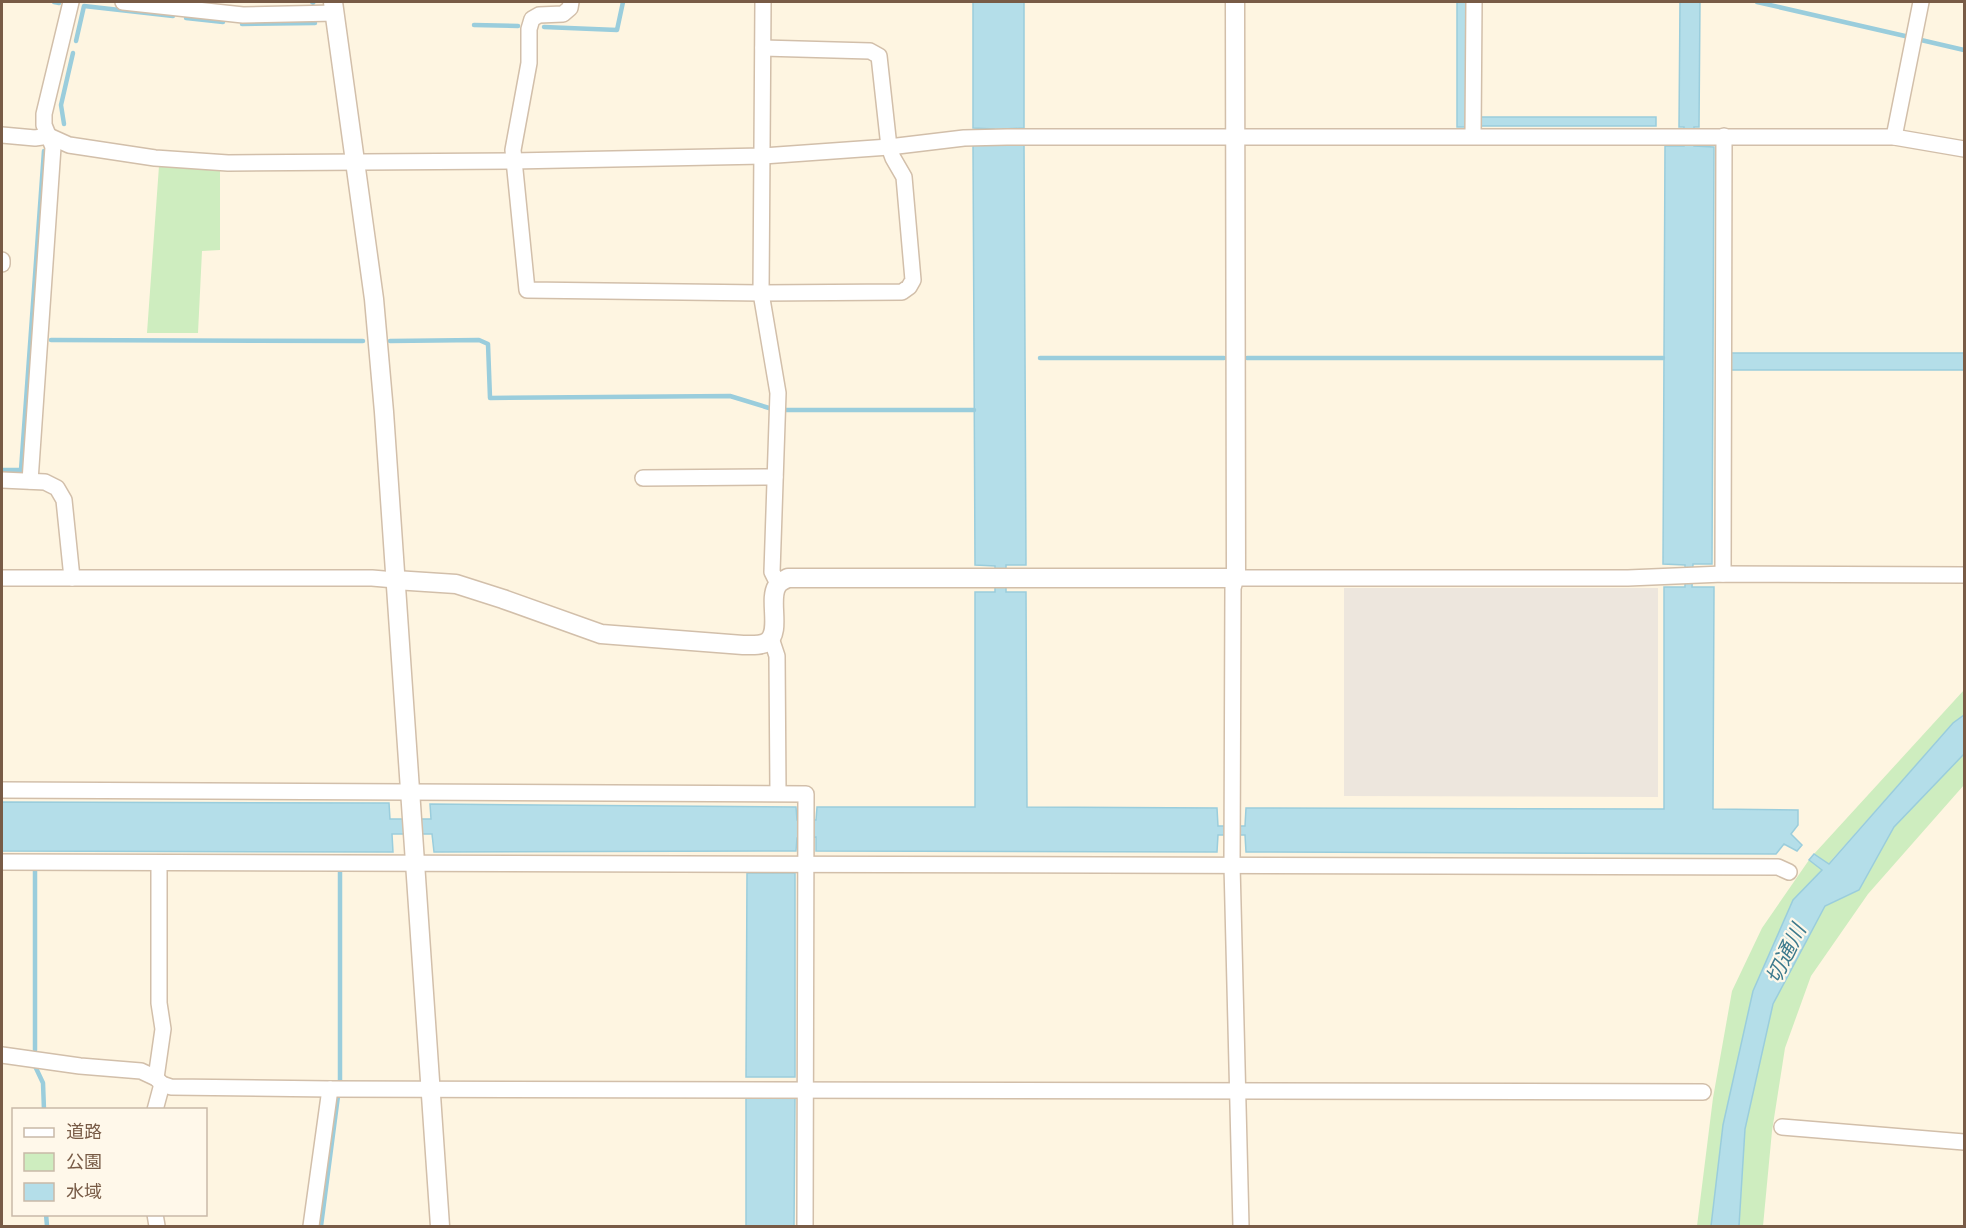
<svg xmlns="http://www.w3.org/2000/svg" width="1966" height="1228" font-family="'Nunito Sans','Noto Sans JP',sans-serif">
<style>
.industrial{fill:#ede6dd}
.green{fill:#ceedbf}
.water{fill:#b4dee9;stroke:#9acddc;stroke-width:1.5}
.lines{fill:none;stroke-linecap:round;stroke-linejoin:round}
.stream{stroke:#9acddc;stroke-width:4.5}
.minor-casing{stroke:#d2bfaa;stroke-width:18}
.tertiary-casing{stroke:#d2bfaa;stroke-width:21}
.minor{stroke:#fff;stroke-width:15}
.tertiary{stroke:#fff;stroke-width:18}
.labels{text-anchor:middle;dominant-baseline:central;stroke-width:4.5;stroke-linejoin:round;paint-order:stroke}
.water-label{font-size:21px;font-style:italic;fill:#3d7a8d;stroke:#fff8ea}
</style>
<rect width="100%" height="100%" fill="#fef5e1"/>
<path class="industrial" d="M1344,588h314v209l-314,-1z"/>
<g class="green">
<path d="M159,166l61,4v80l-18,1 -4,82h-51z"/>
<path d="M1964,690v25l-11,8 -125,141 -14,-10z"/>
<path d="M1964,754v31l-96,109 -57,82 -26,72 -13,83 -9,95h-24l6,-97 28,-125 52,-98 34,-16 35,-63z"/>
<path d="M1809,860l14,10 -30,30 -40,91 -30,134 -12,101h-14l16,-128 19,-107 30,-63z"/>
</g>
<g class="water">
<path d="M973,2h51v126l-21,1 1,16h20l2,420h-20v27h20l1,215 190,1 1,18h27l1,-18 418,1v-222h21v-22l-22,-1 2,-418h19v-19h-5l1,-125h20l-1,125h-5v19l20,1 -2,417h-19l-1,23h22l-1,222 85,1v15l-7,9 11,11 -5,6 -13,-7 -8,10 -530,-2 -1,-17h-27l-1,17 -401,-1v-14l-19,1 -1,13 -362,1 -2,-18h-40l1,18 -391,-1v-49l387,1 1,16h41l-1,-15 366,3 1,13h19l1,-13h158v-215h20v-26l-20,-1 -2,-420h21v-16l-21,-1z"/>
<rect x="1457" y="2" width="9" height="125"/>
<rect x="1481" y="117" width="175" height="9"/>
<rect x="1731" y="353" width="233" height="17"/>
<path d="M1964,715v39l-70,73 -35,63 -34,16 -52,98 -28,125 -6,97h-28l12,-101 30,-134 40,-91 29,-30 -13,-10 5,-6 15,10 124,-141z"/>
<path d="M747,873h48v204h-49z"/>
<path d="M746,1097h49l-1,129h-48z"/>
</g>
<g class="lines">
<g class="stream">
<path d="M54,2l5,1"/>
<path d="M312,2l1,1"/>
<path d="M1757,2l148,34"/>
<path d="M186,18l37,4"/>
<path d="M242,24l73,-1"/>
<path d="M474,25l44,1"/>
<path d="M544,27l73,3 6,-28"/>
<path d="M1921,40l43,10"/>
<path d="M76,41l8,-35 89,10"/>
<path d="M64,124l-3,-19 12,-52"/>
<path d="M51,340l312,1"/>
<path d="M390,341l89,-1 9,4 2,54 240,-2 39,12"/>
<path d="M1040,358h184"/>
<path d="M1247,358h416"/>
<path d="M786,410h188"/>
<path d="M2,470h19l23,-319"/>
<path d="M35,871v179"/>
<path d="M35,1066l8,17 1,27"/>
<path d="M340,1080v-210"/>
<path d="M46,1214l1,12"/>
<path d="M321,1226l17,-130"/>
</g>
<g class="minor-casing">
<g id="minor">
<path d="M123,2l120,13 92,-2"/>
<path d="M571,2l-1,6 -7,6 -24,1 -7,4 -3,10v34l-16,87 14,140 234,3 141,-1 7,-5 4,-7 -9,-103 -11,-19 -4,-11 -10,-91 -9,-5 -107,-3"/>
<path d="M763,2l-2,291 17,100 -6,179 6,12"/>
<path d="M2,135l33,3 14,-2 20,9 86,13 73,5 285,-2 250,-5 126,-9 75,-9 43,-1h887l70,12"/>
<path d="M1473,136l1,-134"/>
<path d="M1894,137l27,-135"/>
<path d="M2,260v4"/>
<path d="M643,478l132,-1"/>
<path d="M2,480l43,2 12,6 7,12 8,78"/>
<path d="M30,481l23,-334 -9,-22v-11l27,-112"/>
<path d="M1723,574l1,-438"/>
<path d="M2,578h370l23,2"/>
<path d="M771,638l6,18 1,136"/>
<path d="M2,790l804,4 -1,432"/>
<path d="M2,862l1776,5 11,5"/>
<path d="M2,1055l78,11 61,5 15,7 6,6 9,3 159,2 1373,3"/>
<path d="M156,1078l7,-49 -4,-26v-140"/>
<path d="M155,1110l7,-26"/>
<path d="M1782,1127l182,15"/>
<path d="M155,1214l2,12"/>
<path d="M311,1226l19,-137"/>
<path d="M1241,1226l-9,-361 1,-277 3,-10h392l95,-4 241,1"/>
</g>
</g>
<g class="tertiary-casing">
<g id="tertiary">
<path d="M333,2l41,297 10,113 56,814"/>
<path d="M395,580l61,4 47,15 98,35 142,11c7,0 18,1 24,-3 15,-10 1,-42 10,-56 2,-4 7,-6 11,-8h448l-1,-576"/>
</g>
</g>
<use href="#minor" class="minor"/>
<use href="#tertiary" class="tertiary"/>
</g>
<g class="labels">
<g class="water-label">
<text transform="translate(1786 954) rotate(-64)">切通川</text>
</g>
</g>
<rect width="1966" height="1228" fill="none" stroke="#785b46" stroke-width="6"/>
<rect x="12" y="1108" width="195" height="108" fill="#fff8ea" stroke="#c9b9a8" stroke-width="1.5"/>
<rect x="24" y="1128" width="30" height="9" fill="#ffffff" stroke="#c9b9a8" stroke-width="1.5"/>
<text x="66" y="1138" font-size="18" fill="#785b46">道路</text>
<rect x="24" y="1153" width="30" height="18" fill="#ceedbf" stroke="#c9b9a8" stroke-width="1.5"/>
<text x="66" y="1168" font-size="18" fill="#785b46">公園</text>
<rect x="24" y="1183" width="30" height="18" fill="#b4dee9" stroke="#c9b9a8" stroke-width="1.5"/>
<text x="66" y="1198" font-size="18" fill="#785b46">水域</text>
</svg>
